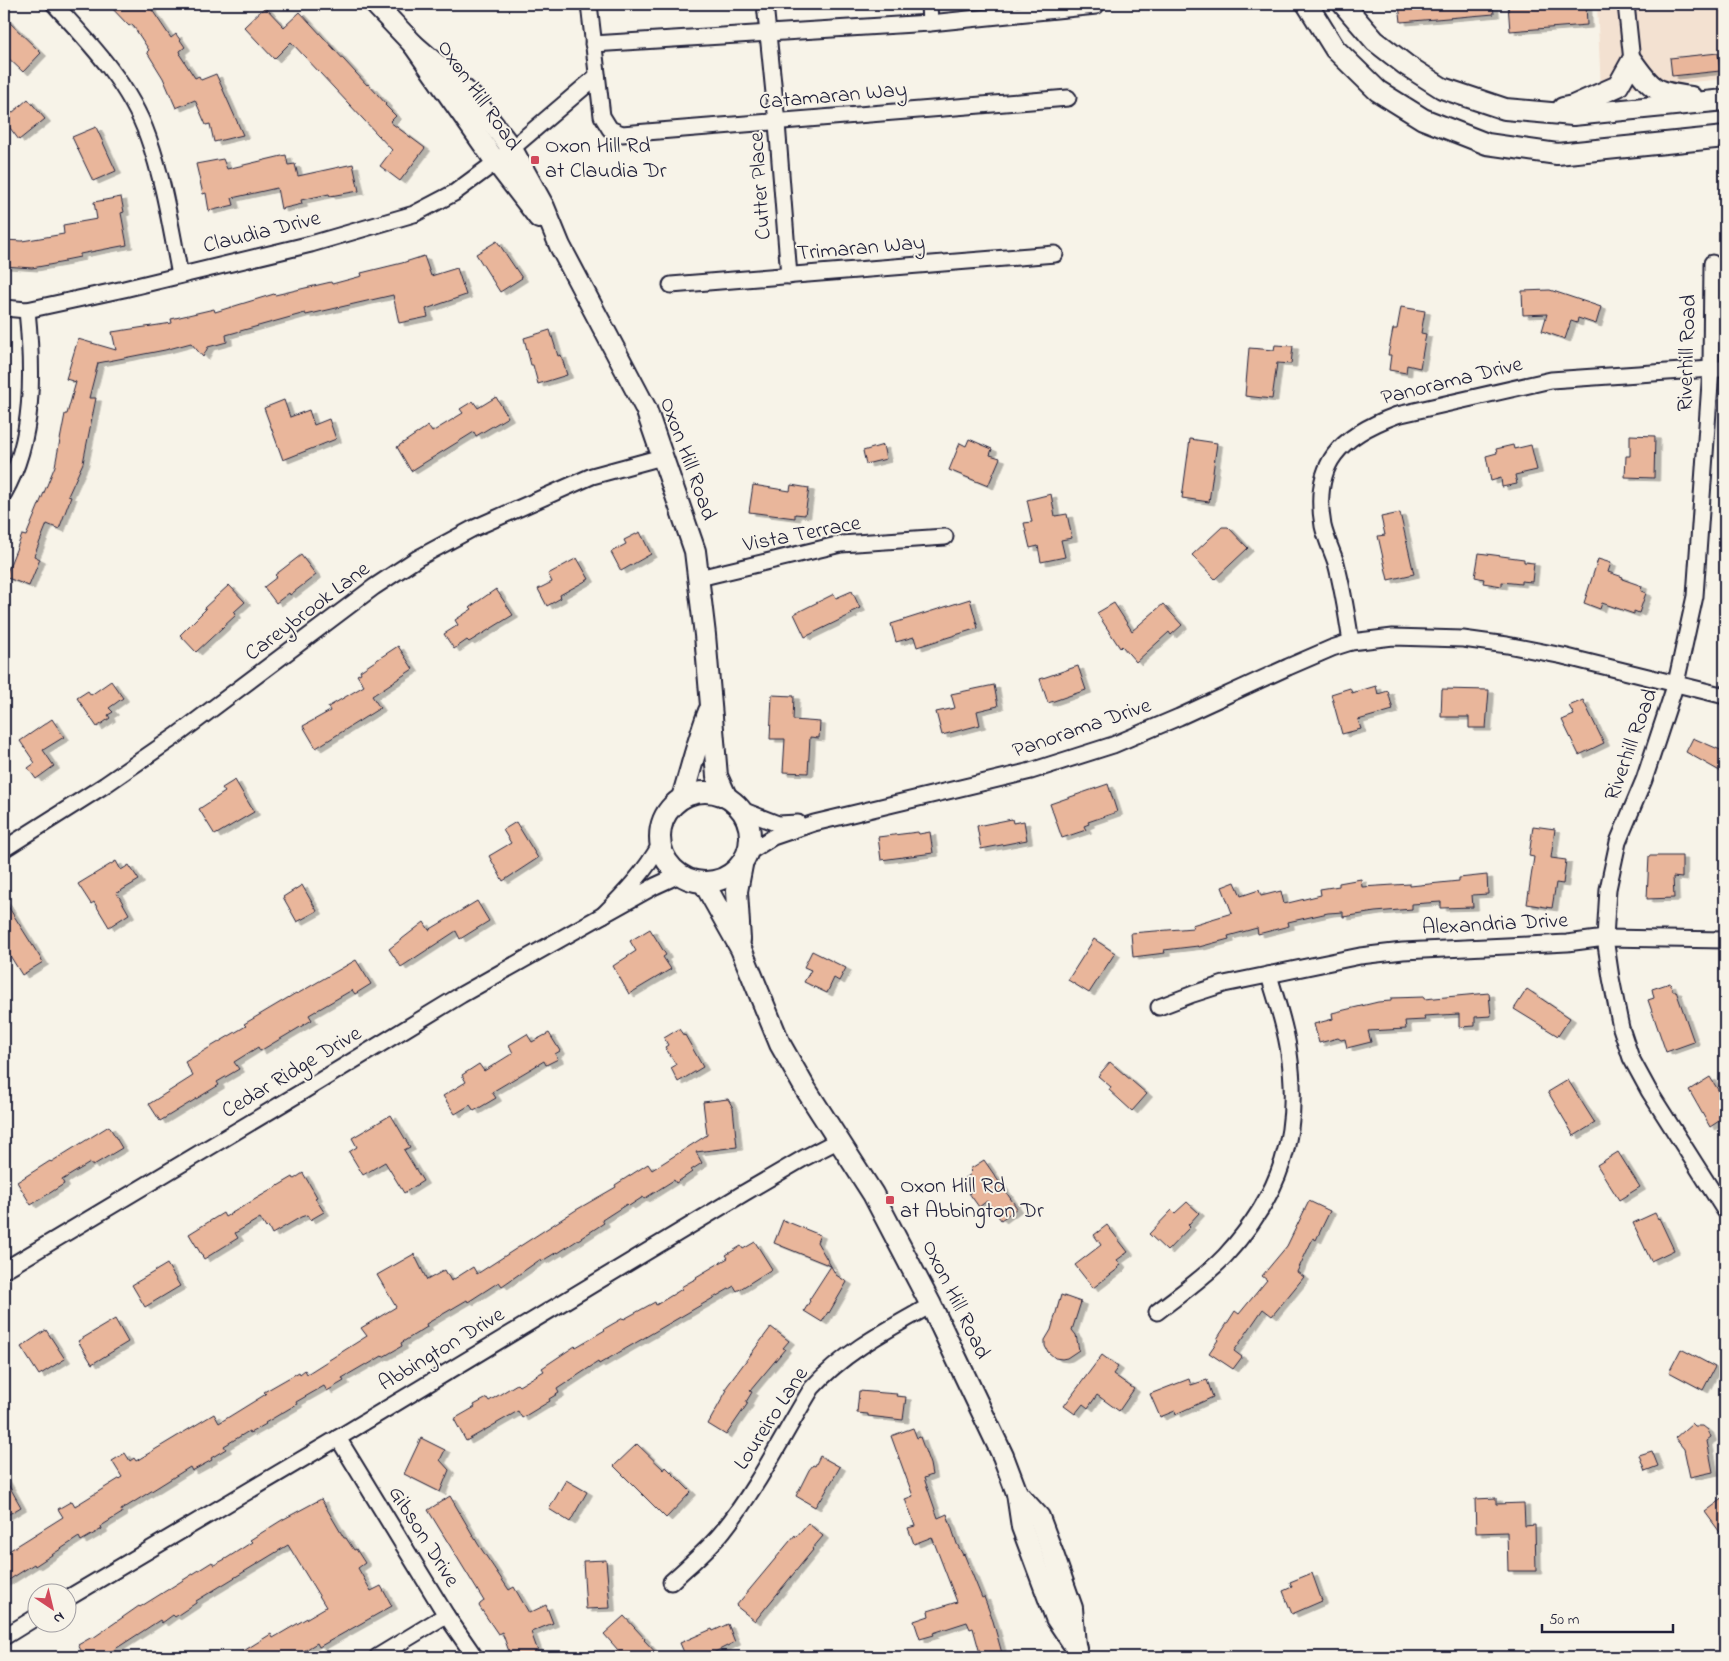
<svg xmlns="http://www.w3.org/2000/svg" width="1729" height="1661" font-family="'Indie Flower',sans-serif">
<style>
.built{fill:#f3e1d1}
.building{fill:#e9b69b;stroke:#22223b;filter:url(#shadow)}
.lines{fill:none;stroke-linecap:round;stroke-linejoin:round}
.minor-casing{stroke:#22223b;stroke-width:19}
.secondary-casing{stroke:#22223b;stroke-width:24}
.minor{stroke:#f7f3e8;stroke-width:15}
.secondary{stroke:#f7f3e8;stroke-width:20}
.poi-dot{fill:#d1495b;stroke:#f7f3e8;stroke-width:2}
.labels{text-anchor:middle;dominant-baseline:central;stroke-width:4;stroke-linejoin:round;paint-order:stroke}
.street-label{font-size:22px;fill:#22223b;stroke:#f7f3e8}
.poi-label{font-size:22px;fill:#22223b;stroke:#f7f3e8;text-anchor:start}
</style>
<defs>
<filter id="shadow"><feDropShadow dx="5.5" dy="3" stdDeviation="0" flood-color="#0004"/></filter>
</defs>
<rect width="100%" height="100%" fill="#f7f3e8"/>
<filter id="ink" filterUnits="userSpaceOnUse"><feTurbulence type="fractalNoise" baseFrequency=".02" numOctaves="2"/><feDisplacementMap in="SourceGraphic" scale="10" xChannelSelector="R" yChannelSelector="G"/><feConvolveMatrix kernelMatrix="1 2 1 2 8 2 1 2 1" color-interpolation-filters="sRGB"/></filter>
<g filter="url(#ink)">
<path class="built" d="M1597,4h128v75l-124,11z"/>
<g class="building">
<path d="M108,4h40l23,34 5,-4 9,13 -5,4 1,3 -1,1 15,23 4,-2 2,4 15,-6 27,61 -29,7 -4,-18 -4,1 -11,-25 -19,8 -13,-30 -16,-26 2,-2 -17,-26 -3,2z"/>
<path d="M1399,4h94l1,10 -93,8z"/>
<path d="M1508,4h78l1,21 -77,6z"/>
<path d="M265,7l19,20 16,-15 67,73 1,-1 18,20 -1,1 11,11 -6,6 35,26 -25,33 -20,-15 12,-16 -101,-108 -17,17 -30,-32z"/>
<path d="M4,17l37,36 -18,19 -19,-18z"/>
<path d="M1718,53l2,18 -48,5 -2,-18z"/>
<path d="M28,99l17,20 -26,21 -15,-20z"/>
<path d="M96,127l20,44 -23,10 -21,-44z"/>
<path d="M286,155l2,10 7,-1 3,12 55,-12 6,27 -29,5 -1,-2 -28,6 1,4 -21,5 -4,-21 -45,10 2,7 -25,6 -3,-18 -3,1 -7,-30 27,-5 4,10z"/>
<path d="M121,197l3,15 -3,1 6,32 -47,9v3l-15,3v2l-33,6 -28,-2v-26l18,1 42,-7 -1,-9 34,-6 -3,-17z"/>
<path d="M497,241l25,37 -22,14 -24,-38z"/>
<path d="M424,256l7,20 26,-8 9,27 -40,14 2,8 -29,6 -6,-28 -87,20 -1,-2 -79,22 1,7 -19,5 -5,10 -12,-14 -26,7 -67,13 -9,35h7l-13,65 -15,33 3,1 -12,32 -12,-5 -13,32 6,3 -11,27 -24,-9 17,-42 4,1 29,-70 10,-52h2l9,-32 -10,-3 12,-40 38,11 -4,-18 60,-9 -1,-4 43,-10 1,3 59,-18 1,1 56,-13 1,2 30,-8 -1,-3 41,-10z"/>
<path d="M1550,290l51,17 -5,17 -18,-6 -1,5 -6,-2 -6,18 -23,-8 5,-17 -24,1 -1,-24z"/>
<path d="M1401,307l24,4 -4,22 5,1 -6,34 -13,-3 -1,8 -17,-3 2,-15h-3l5,-26h4z"/>
<path d="M550,330l8,26 3,-1 6,20 -29,9 -5,-19h-2l-7,-27z"/>
<path d="M1275,345l18,1 -2,18 -14,-1 -5,36 -27,-3 4,-48 25,2z"/>
<path d="M496,397l12,20 -32,19 -2,-4 -63,39 -14,-24 31,-21 4,6 31,-19 -3,-4 13,-8 5,7z"/>
<path d="M284,400l6,17 19,-7 5,15 15,-6 7,20 -53,21 -19,-52z"/>
<path d="M1630,435l25,1 -1,42 -29,-1 1,-21h4z"/>
<path d="M969,439l23,10 -2,6 10,3 -12,28 -39,-16 11,-27 6,3z"/>
<path d="M1190,439l27,4 -8,59 -27,-4z"/>
<path d="M883,445l3,14 -20,5 -3,-13z"/>
<path d="M1513,445l1,4 17,-4 6,25 -22,5 2,9 -15,3 -1,-9 -10,3 -5,-25 11,-3 -1,-4z"/>
<path d="M753,485l37,6 1,-6 18,3 -4,27 -10,-1v4l-46,-6z"/>
<path d="M1051,494l4,22 12,-2 5,24 -11,2 4,17 -24,5 -3,-16 -8,2 -6,-25 8,-1 -5,-22z"/>
<path d="M1400,513l14,61 -26,6 -10,-44 7,-1 -4,-18z"/>
<path d="M1222,527h6l20,21 -33,31 -23,-24z"/>
<path d="M640,532l11,22 -30,17 -10,-19 15,-8 -2,-4z"/>
<path d="M1479,553l45,6v3l10,1 -2,19 -11,-1v3l-19,-2v4l-19,-3 1,-4 -9,-2z"/>
<path d="M301,555l15,20 -26,20 -1,-2 -13,10 -12,-16 13,-10 -2,-2z"/>
<path d="M577,558l12,21 -29,16 1,3 -14,8 -9,-17 14,-7 -4,-8z"/>
<path d="M1598,559l13,4 -3,9 15,5 -1,2 20,7 -1,5 5,2 -7,20 -5,-2v3l-32,-11 -2,6 -16,-6z"/>
<path d="M229,585l16,17 -11,10 2,3 -40,37 -16,-17 26,-26 -2,-1z"/>
<path d="M496,589l17,26 -44,27 -2,-2 -13,9 -10,-15 14,-9 -3,-5 17,-11 -2,-2z"/>
<path d="M852,591l8,17 -9,4 1,2 -47,23 -11,-23 40,-20 2,4z"/>
<path d="M970,599l8,29 -61,19 -3,-10 -18,5 -5,-18z"/>
<path d="M1114,603l18,28 31,-27 19,21 -11,10 -2,-3 -33,30 -14,-16 -2,2 -23,-35z"/>
<path d="M398,646l15,23 -41,27 8,12 -64,40 -13,-22 27,-15 -2,-4 36,-21 -7,-11 4,-2 -1,-2z"/>
<path d="M1078,666l8,24 -38,13 -8,-24z"/>
<path d="M111,681l12,17 -14,10 4,4 -5,3 2,3 -13,9 -20,-29 11,-7 3,4z"/>
<path d="M994,685l4,21 -21,5 3,14 -38,10 -6,-23 19,-4 -4,-14z"/>
<path d="M1376,686l2,8 10,-3 5,19 -35,10 3,9 -19,5 -11,-40 19,-6 2,5z"/>
<path d="M1442,689l47,1 -3,38h-17v-11h-28z"/>
<path d="M772,695l22,1 -1,24 27,2 -1,16 -9,-1 -2,36 -25,-1 2,-33h-15z"/>
<path d="M1583,700l21,43 -25,12 -17,-35 12,-5 -5,-9z"/>
<path d="M52,719l12,18 -21,13 11,16 -18,13 -8,-11 7,-5 -15,-22z"/>
<path d="M1693,738l32,14v22l-39,-22z"/>
<path d="M235,780l19,32 -39,23 -16,-26 26,-17 -3,-4z"/>
<path d="M1108,784l9,28 -29,10 1,2 -5,2 2,4 -24,8 -12,-34z"/>
<path d="M1012,819l1,4 11,-2 3,19 -46,9 -4,-23z"/>
<path d="M516,822l22,36 -35,23 -14,-25 22,-13 -8,-13z"/>
<path d="M1533,826l22,3 -4,29 15,2 -3,24 -7,-1 -4,25 -25,-4 7,-47 -5,-1z"/>
<path d="M918,832l1,2 11,-2 3,21 -52,7 -3,-23z"/>
<path d="M1649,856h33v22l-9,-1 1,21 -27,1z"/>
<path d="M116,861l5,9 8,-5 10,15 -22,13 12,21 -20,13 -15,-25 -3,2 -13,-20z"/>
<path d="M1487,875l1,19 -16,1 1,12 -32,1v-6l-29,2v5l-37,3 -32,5v-5l-15,1 -40,9 1,4 -31,8 -1,-6 -29,8 1,3 -30,8 -1,-1 -34,4 1,3 -32,4 -2,-24 62,-5 -1,-3 40,-12 -10,-26 13,-5 6,14 18,-6 2,6 20,-5 3,13 37,-9 -1,-6 19,-3v-3l22,-4 1,8 48,-3v2l49,-5v-3z"/>
<path d="M302,885l15,26 -20,11 -14,-25z"/>
<path d="M4,900l39,62 -21,13 -18,-29z"/>
<path d="M477,901l12,20 -29,18 -4,-8 -55,36 -12,-18 35,-27 5,8z"/>
<path d="M650,929l16,26 -3,2 8,12 -42,25 -16,-28 23,-15 -6,-10z"/>
<path d="M1094,939l21,14 -26,40 -21,-13z"/>
<path d="M812,951l34,17 -7,13 -5,-3 -7,15 -23,-11 7,-12 -7,-3z"/>
<path d="M356,960l15,24 -16,10 -3,-4 -43,25 3,5 -52,31 -2,-4 -24,15 5,7 -22,13 2,3 -59,36 -11,-17 44,-28 -8,-14 61,-36 -2,-2 52,-31 1,1z"/>
<path d="M1670,983l3,8h3l18,51 -28,10 -18,-52 6,-2 -2,-9z"/>
<path d="M1527,989l43,29 -12,18 -44,-27z"/>
<path d="M1489,993l2,23 -16,1v9l-16,1v-13l-35,2 1,4 -20,1 1,8 -38,2 3,11 -24,6 -2,-9 -4,1 -3,-2 -19,5 -5,-19 19,-5 -1,-6 46,-11 13,-1v-3l33,-1v2z"/>
<path d="M679,1029l5,7 1,-1 18,32 -25,15 -7,-14 5,-3 -11,-18 3,-2 -4,-7z"/>
<path d="M549,1033l11,18 -5,3 3,5 -12,6 -2,-4 -52,31 4,6 -22,13 -4,-6 -15,9 -12,-18 23,-14 -4,-7 17,-11 5,7 29,-18 -4,-8 18,-11 5,8z"/>
<path d="M1110,1062l37,32 -15,17 -23,-21 2,-3 -13,-11z"/>
<path d="M1710,1077l15,24v16l-15,10 -21,-37z"/>
<path d="M1568,1080l27,43 -21,13 -26,-44z"/>
<path d="M728,1099l5,9 4,39 -41,5 6,11 -11,7 1,2 -16,11 -2,-3 -30,19 -1,-2 -14,9 -2,-2 -25,16 2,3 -46,30 -1,-1 -15,9 -1,-2 -39,27 -3,-4 -31,20 -1,-2 -41,24 1,3 -26,16 1,3 -19,11 -1,-1 -15,9 -1,-1 -24,14 2,3 -17,10 -3,-5 -28,16 1,2 -32,19 1,1 -16,9 -1,-2 -25,15 2,3 -15,9 1,2 -20,11 -2,-4 -69,43 1,3 -21,13 1,3 -21,12 -2,-4 -44,29 -1,-2 -30,19v-29l59,-37 -5,-8 14,-8 3,5 47,-29 -10,-16 13,-8 5,8 4,-3 2,3 78,-47 5,9 47,-29 -2,-2 35,-20 1,2 5,-4 2,4 60,-38 -6,-8 35,-21 -19,-32 37,-21 13,26 18,-10 6,11 22,-14 4,7 99,-64 40,-23 -1,-2 33,-21 4,6 55,-35 -4,-33z"/>
<path d="M391,1115l19,32 -6,3 19,31 -19,12 -19,-31 -22,13 -14,-23 8,-5 -5,-9z"/>
<path d="M109,1126l13,22 -30,18 -2,-3 -28,17 2,4 -33,21 -14,-23 33,-21 1,1z"/>
<path d="M1618,1152l22,35 -21,13 -22,-35z"/>
<path d="M984,1160l33,48 -16,12 -14,-19 -8,6 -10,-14 3,-2 -8,-12 7,-5 -1,-1 2,-2 -2,-2z"/>
<path d="M303,1173l14,24 -2,1 9,14 -14,8 -3,-5 -6,2 -29,17 -4,-8 -2,2 -6,-10 -25,15 3,5 -34,21 -15,-25 34,-21 2,4 68,-40 1,2z"/>
<path d="M1309,1201l21,10 -14,29 -3,-2 -16,34 7,5 -32,39 -9,-7 -29,42 8,6 -9,12 -24,-16 9,-13 -1,-1 18,-28 4,3 28,-34 -5,-4 25,-30z"/>
<path d="M1187,1202l12,11 -11,12 2,2 -23,24 -18,-17 23,-24 3,3z"/>
<path d="M1655,1213l3,6 1,-1 15,32 -23,11 -18,-38z"/>
<path d="M783,1220l37,15 -3,7 19,33 11,7 -18,31 -1,-1 -6,10 -18,-11 6,-10 -1,-1 22,-34 -57,-23z"/>
<path d="M1107,1225l21,27 -11,8 4,5 -3,2 1,1 -26,20 -18,-23 26,-20 -7,-10z"/>
<path d="M755,1242l17,27 -35,22 -3,-5 -135,78 -1,-2 -41,27 2,4 -10,6 1,2 -28,17 -4,-7 -52,30 -12,-22 21,-12 -1,-2 13,-7 2,3 28,-17 2,2 25,-15 -2,-3 33,-22 1,1 29,-17 -1,-1 19,-11 1,1 31,-17 1,3 26,-16 -1,-2 16,-9 -1,-1 32,-19 -2,-3 15,-9 2,3z"/>
<path d="M167,1264l13,22 -35,21 -13,-22z"/>
<path d="M1061,1295l20,7 -9,28 4,5 3,15 -12,8 -5,1 -7,-1 -7,-6 -3,-6v-6l6,-10z"/>
<path d="M115,1319l13,23 -36,22 -14,-23z"/>
<path d="M771,1327l18,14 -6,7 2,1 -35,42 2,1 -6,10 2,1 -22,32 -18,-11 19,-34 -2,-1z"/>
<path d="M46,1330l19,29 -26,16 -18,-28z"/>
<path d="M1681,1349l34,18 -12,23 -34,-18z"/>
<path d="M1102,1355l16,12 -5,7 21,15 -15,22 -22,-16 -9,13 -5,-4 -8,10 -11,-8z"/>
<path d="M1189,1379l2,6 16,-5 6,17 -37,17 -1,-3 -15,6 -10,-23z"/>
<path d="M859,1391l38,3 -1,2 10,1 -3,23 -35,-4v-2l-11,-1z"/>
<path d="M1692,1423l3,3h8l5,4 3,8 -4,3 6,31 -23,5 -6,-28 -9,-11z"/>
<path d="M913,1428l4,10 3,-1 10,27 2,11 -8,3 14,40 9,-4 10,30 6,11 1,-1 18,44 2,-1 9,24 10,36h-22l-8,-29 -3,1 -3,-7 -34,11 1,2 -14,4 -6,-18 15,-5 -1,-5 29,-9 -25,-65 -18,7 -6,-16 7,-2 -10,-27 8,-3 -22,-60z"/>
<path d="M421,1438l24,12 -5,10 9,10 -9,22 -36,-18z"/>
<path d="M637,1444l27,26 2,-3 25,25 -25,26 -52,-52z"/>
<path d="M1652,1451l6,15 -13,5 -6,-16z"/>
<path d="M820,1456l20,11 -19,33 -1,-1 -5,8 -19,-11 13,-26 4,-5 2,1z"/>
<path d="M4,1477l17,30 -17,10z"/>
<path d="M566,1480l21,12 -17,30 -21,-13z"/>
<path d="M450,1496l28,48 31,46 5,-3 15,26 17,-8 7,18 -22,9 9,25h-29l-9,-25 -4,2 -19,-28 1,-2 4,-3 -56,-91z"/>
<path d="M1725,1497v42l-20,-27z"/>
<path d="M1496,1498v6l28,-1 1,23 10,-1 1,46h-28l-1,-39 -31,1 -1,-34z"/>
<path d="M321,1499l23,39h2l8,12 2,-1 9,14 -7,5 13,23 10,-5 11,20 -73,41 -2,-4 -23,14h-60l37,-23 2,4 53,-31 -38,-62 -92,56v2l-21,14 -2,-2 -11,8 -2,-3 -57,37h-18l-7,-12 14,-8 1,1 46,-32 1,1 72,-45 2,3 13,-7 25,-16 -2,-2 32,-20z"/>
<path d="M808,1523l15,13 -11,13 1,1 -58,71 -19,-15 59,-71 1,2z"/>
<path d="M606,1560l4,48 -24,1 -3,-48z"/>
<path d="M1312,1573l10,28 -30,13 -9,-23 9,-4 -2,-5z"/>
<path d="M624,1616l21,23 -1,1 16,17h-50l8,-7 -14,-16z"/>
<path d="M728,1624l7,18 -30,15h-19l-6,-14 32,-14 1,2z"/>
</g>
<g class="lines">
<g class="minor-casing">
<g id="minor">
<path d="M54,4c36,39 76,81 94,133 16,44 23,92 32,138"/>
<path d="M589,4l13,112 8,13 12,5 446,-36"/>
<path d="M765,4l12,119 12,153"/>
<path d="M929,4l1,19"/>
<path d="M1626,4l6,57"/>
<path d="M593,44l337,-21 166,-17v-2"/>
<path d="M1712,263l-1,106 -16,227 -19,87 -32,97 -26,62 -10,47 -3,49 6,40 10,50 10,30 18,33 76,120"/>
<path d="M671,285l384,-31"/>
<path d="M4,308l23,2 97,-21 187,-45 103,-30 40,-21 42,-31 101,-86"/>
<path d="M4,493c31,-54 29,-123 23,-183"/>
<path d="M699,578l142,-34 104,-7"/>
<path d="M1351,642c-4,-26 -8,-53 -15,-79 -4,-12 -10,-24 -13,-37 -11,-63 17,-90 74,-111l154,-35 160,-11h14"/>
<path d="M742,810l36,14 20,-1"/>
<path d="M660,845c-15,27 -35,48 -57,70l52,-29 24,-11"/>
<path d="M4,849l101,-64 71,-49 198,-149 44,-29 54,-29 120,-53 70,-19"/>
<path d="M749,852l24,-15 41,-14 217,-52 82,-26 66,-28 109,-50 44,-19 19,-6 42,-5 70,2 44,6 56,11 162,40"/>
<path d="M1159,1007l34,-13 31,-10 136,-28 43,-5 164,-8 38,-5 120,2"/>
<path d="M4,1270l296,-177 161,-98 142,-80"/>
<path d="M1157,1312c23,-18 48,-35 68,-56 56,-61 76,-122 64,-203 -3,-26 -13,-53 -20,-78"/>
<path d="M338,1438l108,177 29,42"/>
<path d="M671,1582c18,-17 37,-32 52,-51 35,-44 60,-96 89,-143 33,-37 77,-59 119,-83"/>
<path d="M68,1598l270,-160 406,-245 60,-35 35,-18"/>
<path d="M4,1637l34,-21"/>
<path d="M377,1657l69,-42"/>
</g>
</g>
<g class="secondary-casing">
<g id="secondary">
<path d="M375,4l38,40 83,118 43,56"/>
<path d="M1307,4l28,45 43,42 45,28 64,25 70,10 168,-17"/>
<path d="M1343,4l32,37 31,24 36,23 63,21 68,6 152,-15"/>
<path d="M413,44l29,25 31,29 39,51 32,58 16,39 86,163 49,142 10,84 12,141 9,20"/>
<path d="M1563,108l10,-2 45,-20 14,-25c21,30 23,31 59,36"/>
<circle cx="705" cy="837" r="45"/>
<path d="M682,798c9,-29 16,-59 27,-87"/>
<path d="M704,883l37,66 39,95 25,44 68,106 58,111 72,151 14,37 5,34 34,91 20,30"/>
<path d="M740,940l-3,-49 5,-26"/>
<path d="M1017,1493l22,24 15,40 18,51 3,38"/>
</g>
</g>
<use href="#minor" class="minor"/>
<use href="#secondary" class="secondary"/>
</g>
</g>
<g class="poi-dot">
<rect x="530" y="155" width="10" height="10" rx="2.5"/>
<rect x="885" y="1195" width="10" height="10" rx="2.5"/>
</g>
<g class="labels">
<g class="street-label">
<text transform="translate(478 96) rotate(55)">Oxon Hill Road</text>
<text transform="translate(833 97) rotate(-5)">Catamaran Way</text>
<text transform="translate(761 186) rotate(-94)">Cutter Place</text>
<text transform="translate(262 233) rotate(-14)">Claudia Drive</text>
<text transform="translate(861 249) rotate(-5)">Trimaran Way</text>
<text transform="translate(1688 353) rotate(-88)">Riverhill Road</text>
<text transform="translate(1452 382) rotate(-14)">Panorama Drive</text>
<text transform="translate(687 459) rotate(70)">Oxon Hill Road</text>
<text transform="translate(802 535) rotate(-11)">Vista Terrace</text>
<text transform="translate(308 612) rotate(-37)">Careybrook Lane</text>
<text transform="translate(1082 729) rotate(-19)">Panorama Drive</text>
<text transform="translate(1632 745) rotate(-70)">Riverhill Road</text>
<text transform="translate(1495 925) rotate(-3)">Alexandria Drive</text>
<text transform="translate(292 1073) rotate(-31)">Cedar Ridge Drive</text>
<text transform="translate(955 1300) rotate(64)">Oxon Hill Road</text>
<text transform="translate(442 1350) rotate(-31)">Abbington Drive</text>
<text transform="translate(772 1419) rotate(-57)">Loureiro Lane</text>
<text transform="translate(423 1537) rotate(58)">Gibson Drive</text>
</g>
<g class="poi-label">
<text x="545" y="147">Oxon Hill Rd<tspan x="545" dy="25">at Claudia Dr</tspan></text>
<text x="900" y="1187">Oxon Hill Rd<tspan x="900" dy="25">at Abbington Dr</tspan></text>
</g>
</g>
<rect width="1729" height="1661" fill="none" stroke="#f7f3e8" stroke-width="20"/>
<rect x="10" y="10" width="1709" height="1641" fill="none" stroke="#22223b" stroke-width="2" filter="url(#ink)"/>
<g transform="translate(52 1608) rotate(145)"><circle r="24" fill="#f7f3e8" stroke="#a29fa3"/>
<path d="M0-4L9 19L0 12L-9 19Z" fill="#d1495b"/>
<text y="-8" font-size="14" font-weight="bold" text-anchor="middle" fill="#22223b">N</text>
</g>
<path d="M1542 1624v8h131v-8" fill="none" stroke="#22223b" stroke-width="2.5"/>
<text x="1549" y="1624" font-size="15" fill="#22223b" stroke="#f7f3e8" stroke-width="4" paint-order="stroke">50 m</text>
</svg>
